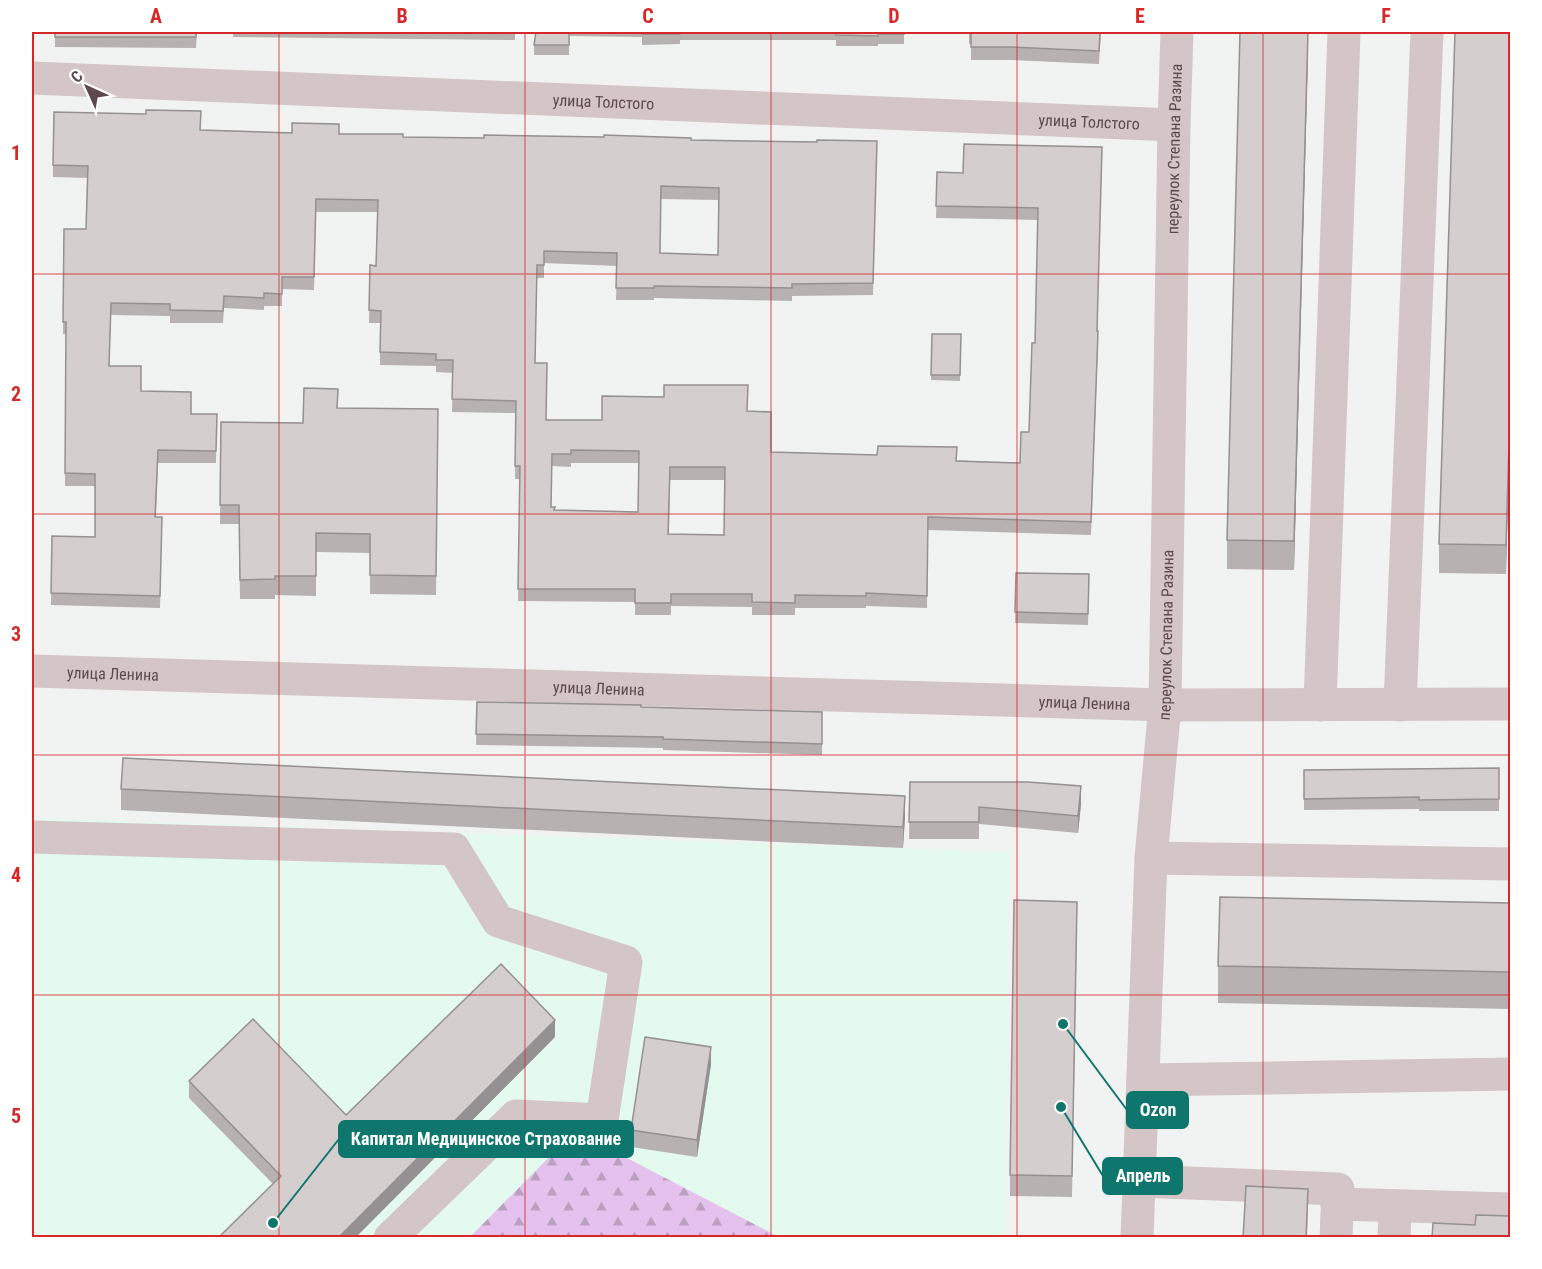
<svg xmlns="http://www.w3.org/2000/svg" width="1542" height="1269" font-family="'Roboto Condensed',sans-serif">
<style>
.medical{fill:#e4faee}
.forest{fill:url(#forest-firs)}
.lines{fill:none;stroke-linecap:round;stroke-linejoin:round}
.minor{stroke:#d4c5c7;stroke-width:33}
.wall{fill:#b7b1b2;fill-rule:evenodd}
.shaded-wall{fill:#959091}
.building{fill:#d5cecf;stroke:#959091;stroke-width:1.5;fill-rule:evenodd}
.grid{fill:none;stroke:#d62828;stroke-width:1.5;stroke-opacity:0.55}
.labels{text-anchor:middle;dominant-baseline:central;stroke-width:4.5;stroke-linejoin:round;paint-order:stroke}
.street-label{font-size:16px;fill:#5d494c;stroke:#fff}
.leader{fill:none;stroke:#0f766e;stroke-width:2}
.callout-dot{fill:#0f766e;stroke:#fff;stroke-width:2}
.callout{fill:#0f766e;stroke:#0f766e;stroke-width:2}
.callout-label{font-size:18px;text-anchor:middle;font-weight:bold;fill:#fff}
.neatline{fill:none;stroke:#d62828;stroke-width:2}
.grid-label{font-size:20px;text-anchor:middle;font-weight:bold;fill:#d62828}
</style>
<defs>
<pattern id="forest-firs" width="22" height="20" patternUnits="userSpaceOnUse" patternTransform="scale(1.5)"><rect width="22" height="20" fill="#e4c2ed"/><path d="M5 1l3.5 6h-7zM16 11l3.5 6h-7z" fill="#bca0c2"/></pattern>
</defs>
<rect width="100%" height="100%" fill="#f1f3f2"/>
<path class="medical" d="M32,818l977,34 -3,385 -974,1z"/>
<path class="forest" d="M575,1131l200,104 1,2 -307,1z"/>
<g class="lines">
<g class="minor">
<path id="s1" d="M32,78l1142,47"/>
<path id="s2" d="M32,671l1133,34 345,-1"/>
<path d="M1320,705l24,-673"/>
<path d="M1400,705l27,-673"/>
<path d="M32,837l422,12 44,72 128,41 -24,158 -86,-4 -126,122"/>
<path d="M1151,858l359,6"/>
<path d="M1143,1080l367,-6"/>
<path d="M1139,1181l199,8 -2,49"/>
<path d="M1337,1204l173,5"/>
<path id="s3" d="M1137,1238l14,-380 14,-153 9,-580 3,-93"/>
<path d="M1394,1238l1,-32"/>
</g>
</g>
<g class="wall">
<path d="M55,32h142l-1,16 -141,-1z"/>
<path d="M233,32h282v8l-282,-3z"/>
<path d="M536,32h368v12h-26v2h-42v-6h-156v4l-38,1v-8l-73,-1v19h-35v-10z"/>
<path d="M969,32h132l-2,32 -89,-4h-39v-16h-2z"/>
<path d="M1510,32l-4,542 -67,-1v-29z"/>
<path d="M1308,53l-14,517 -67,-1v-29z"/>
<path d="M146,114l55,16 138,4 64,3 288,3 126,2 60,-1 -4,154 -81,1v5l-138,-3v2h-38l1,-34 -73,-3v15h-7l-2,85 11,57h56l146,-9 23,41 249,11 9,-31 6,-89 3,-123 -102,-2 1,-46 26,1 139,-26 -5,184 1,13 -7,191 -163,-5 -1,78 -61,-2v2h-71v7h-43v-8l-81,-1v9h-36v-13l-117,-1 2,-122h-5l1,-66 -64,-1 1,-39 -17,-1v-6l-56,-1v-42h-11l1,-58 6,1 2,-54h-62l-2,78 -32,-1v17h-18v4l-40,-2 -1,15h-53v-7l-59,-1 -2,51 32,25 50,23h26l-1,49h-58l-2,54h6l-2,91 -109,-3 1,-69 43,1v-51h-30l1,-152h-3l1,-105h22l1,-51 -34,-1v-12zM661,199l58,1 -1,55 -58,-2zM571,463h67v49l-84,-2 -3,-3 1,-41 19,1zM670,480h55l-1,55 -55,-1z"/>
<path d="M932,334h29l-1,47 -29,-1z"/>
<path d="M338,408l100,1 -2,186 -66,-1v-41l-54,-1v44l-41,-1v4h-35l-1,-75h-19l1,-102 82,1z"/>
<path d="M1016,573l73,1 -1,51 -73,-2z"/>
<path d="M477,702l345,10v43l-159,-5v-2l-187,-3z"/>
<path d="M1499,768v43h-80v-2l-115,1v-40z"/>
<path d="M910,782l171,22 -3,29 -99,-9v15h-70z"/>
<path d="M121,789l784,28 -2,31 -782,-38z"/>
<path d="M1510,903v106l-292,-6v-37z"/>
<path d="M1077,923l-5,274 -62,-1v-21z"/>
<path d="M555,1037l-200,201h-137l55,-54 -84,-86v-17l157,34z"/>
<path d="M711,1064l-14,93 -66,-10v-17z"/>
</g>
<g class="shaded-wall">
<path d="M1308,32v21l-14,517v-29z"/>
<path d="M1510,407v29l-4,138v-29z"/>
<path d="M1081,786v18l-3,29v-17z"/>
<path d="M905,796v21l-2,31v-21z"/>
<path d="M555,1020v17l-200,201h-17z"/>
<path d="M711,1047v17l-14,93v-17z"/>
<path d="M1308,1189l-1,49h-1z"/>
</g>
<g class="building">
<rect x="55" y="32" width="141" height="5"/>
<path d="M536,32h33v13h-35z"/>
<rect x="642" y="32" width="38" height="2"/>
<path d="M836,32h68v2h-26v2l-42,-1z"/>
<path d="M971,32h129l-1,19 -89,-4h-39z"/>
<path d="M1240,32h68l-14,509 -67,-1z"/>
<path d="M1455,32h55v375l-4,138 -67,-1z"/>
<path d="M146,110l55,1 -1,19 92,3v-10l47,1v10h64v3l81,1v-3l120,2v-2l87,3v2l126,2v-2l60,1 -4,142 -81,1v4l-138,-2v2h-38l1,-35 -73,-2v14h-7l-2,98h12l-1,57h56v-24l62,1v-12h84l-1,26 24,1v40l106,3 1,-9 79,1 -1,14 64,2 1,-31h8l3,-89h3l3,-135 -102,-2 1,-34 26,1 1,-29 138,3 -5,184h1l-7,191 -163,-5 -1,79 -61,-3v3l-71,-1v8l-43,-1v-8h-81v9h-36v-14h-117l2,-123h-5l1,-65 -64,-2 1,-39h-17v-6l-56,-2 1,-41 -12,-1 1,-45 6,1 2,-66 -62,-1 -2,78h-32v17l-18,-1v5l-40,-2 -1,15 -53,-1v-6l-59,-1 -2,63h32v25l50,1v22h26l-1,37 -58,-1 -3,67h7l-2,79 -109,-3 1,-57 43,1v-63l-30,-1 1,-151h-3l1,-93h22l2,-63 -35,-1 1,-53 92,2zM661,186l58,2 -1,67 -58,-2zM571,450l68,1 -1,61 -84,-2 1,-3h-4l1,-53h19zM670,467h55l-1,68 -56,-1z"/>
<path d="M932,334h29l-1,41h-29z"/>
<path d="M304,388l34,1 -1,19 101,1 -2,167 -66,-1v-41l-54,-1v43h-41v3l-35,1 -1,-75h-19l1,-83 82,1z"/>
<path d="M1016,573l73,1 -1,40 -73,-2z"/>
<path d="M477,702l164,3v2l181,5v32l-159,-5v-2l-187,-3z"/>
<path d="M123,758l782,38 -2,31 -782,-38z"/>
<path d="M1499,768v31l-80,1v-3l-115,2v-29z"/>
<path d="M910,782h118l53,4 -3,30 -99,-9v15h-70z"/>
<path d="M1220,897l290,6v69l-292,-6z"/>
<path d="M1014,900l63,2 -5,274 -62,-1z"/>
<path d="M501,964l54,56 -217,218h-120l63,-62 -92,-95 64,-62 93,96z"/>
<path d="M645,1037l66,10 -14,93 -66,-10z"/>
<path d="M1246,1186l62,3 -2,49h-63z"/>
<path d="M1476,1215l34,1v22h-78l1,-15 42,2z"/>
</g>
<path class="grid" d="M279,32v1206M525,32v1206M771,32v1206M1017,32v1206M1263,32v1206M32,274h1478M32,514h1478M32,755h1478M32,995h1478"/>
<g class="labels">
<g class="street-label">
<text stroke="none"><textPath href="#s1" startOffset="572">улица Толстого</textPath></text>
<text stroke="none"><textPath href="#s1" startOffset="1058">улица Толстого</textPath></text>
<text stroke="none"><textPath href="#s3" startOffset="1090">переулок Степана Разина</textPath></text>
<text stroke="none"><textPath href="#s3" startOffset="604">переулок Степана Разина</textPath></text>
<text stroke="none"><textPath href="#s2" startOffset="81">улица Ленина</textPath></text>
<text stroke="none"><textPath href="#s2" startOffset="567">улица Ленина</textPath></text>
<text stroke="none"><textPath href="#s2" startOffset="1053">улица Ленина</textPath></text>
</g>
</g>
<path class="leader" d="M1063 1024L1127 1110M273 1223L339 1139M1061 1107L1103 1176"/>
<g class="callout-dot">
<circle cx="1063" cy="1024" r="6"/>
<circle cx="273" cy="1223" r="6"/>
<circle cx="1061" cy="1107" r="6"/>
</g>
<g class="callout">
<rect x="1127" y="1092" width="61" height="36" rx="6"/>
<rect x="339" y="1121" width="294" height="36" rx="6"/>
<rect x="1103" y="1158" width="79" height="36" rx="6"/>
</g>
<g class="callout-label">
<text x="1158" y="1116">Ozon</text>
<text x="486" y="1145">Капитал Медицинское Страхование</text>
<text x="1143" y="1182">Апрель</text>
</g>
<rect width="1542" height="1269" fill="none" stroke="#ffffff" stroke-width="66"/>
<g transform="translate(87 87) rotate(315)" stroke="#ffffff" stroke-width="4.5" paint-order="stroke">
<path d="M0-4.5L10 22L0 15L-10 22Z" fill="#5d494c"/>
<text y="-9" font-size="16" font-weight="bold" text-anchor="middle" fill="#5d494c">С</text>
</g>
<rect x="33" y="33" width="1476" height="1203" class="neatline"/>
<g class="grid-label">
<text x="156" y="23">A</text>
<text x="402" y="23">B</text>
<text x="648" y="23">C</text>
<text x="894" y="23">D</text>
<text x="1140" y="23">E</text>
<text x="1386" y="23">F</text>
<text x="16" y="160">1</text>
<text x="16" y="401">2</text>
<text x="16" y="641">3</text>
<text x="16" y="882">4</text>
<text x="16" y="1123">5</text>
</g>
</svg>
